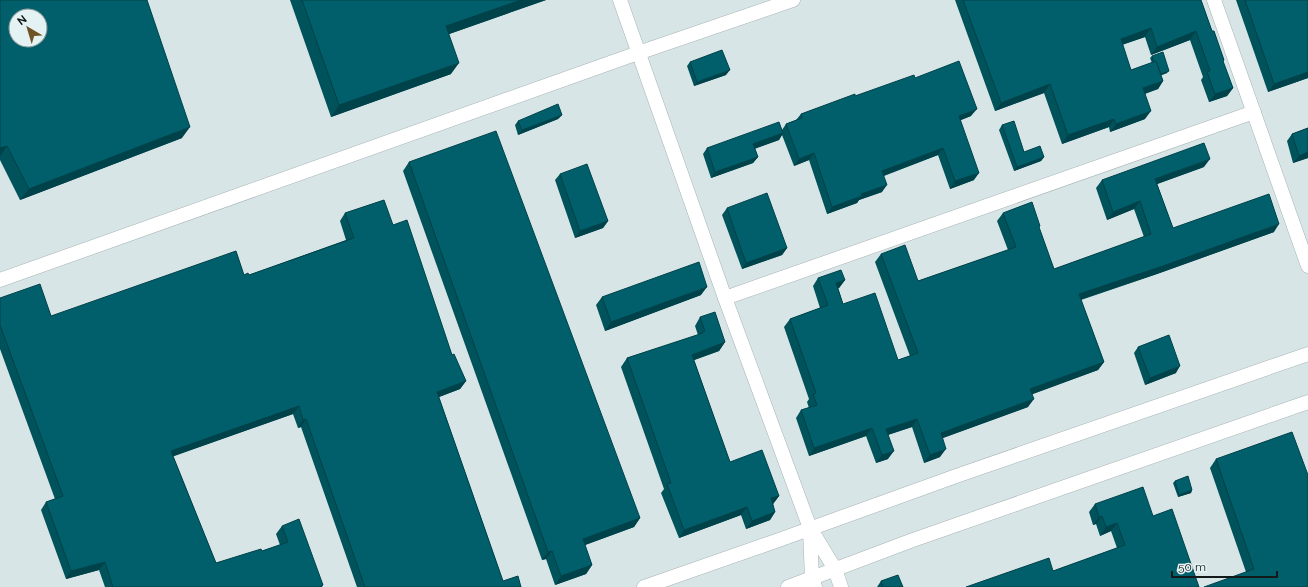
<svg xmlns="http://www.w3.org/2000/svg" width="1308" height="587" font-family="Raleway,sans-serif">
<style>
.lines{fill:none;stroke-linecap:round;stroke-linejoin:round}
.minor-casing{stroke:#a7b3b5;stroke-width:15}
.minor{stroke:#fff;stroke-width:14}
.wall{fill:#00525b}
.shaded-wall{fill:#00424a}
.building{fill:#005f6a;stroke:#00424a;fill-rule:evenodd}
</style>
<rect width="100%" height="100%" fill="#d8e5e7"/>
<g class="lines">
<g class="minor-casing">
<g id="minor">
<path d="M620,0l105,298 85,230 25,41 6,18"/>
<path d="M1214,0l94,266"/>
<path d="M0,280l638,-227 155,-53"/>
<path d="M725,298l529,-186"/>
<path d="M810,530l2,49 3,8"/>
<path d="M644,587l132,-46 183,-66 349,-121"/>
<path d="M788,587l125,-47 395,-138"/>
</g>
</g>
<use href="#minor" class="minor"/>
</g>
<g class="wall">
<path d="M0,0l182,138 -162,62 -20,-40z"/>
<path d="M290,0h256l-97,34 2,40 -120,43z"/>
<path d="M955,0h246l11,31 12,29 -1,2 10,26 -6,8 -18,6 -8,-22 2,-3 -13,-37 -39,15 -6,-18 -23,8 9,25 21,-7 -2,-5 2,-2 15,17 -6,2 2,6 -5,8 -13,5v25l-35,13 -1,-5 -47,17 -18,-51 -49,18z"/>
<path d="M1236,0h72v78l-40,14z"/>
<path d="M690,62l36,13 -32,11 -7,-20z"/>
<path d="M915,78l56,38 -11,4 14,60 -24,9 -12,-34 -54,21 -2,16 -23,8 -2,3 -30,11 -18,-54 -15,6 -12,-31 -3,5 -24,8 3,9 -5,6 -42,15 -8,-24 4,-6 75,-18 4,-6 10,-4 5,-6 54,-18z"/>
<path d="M562,115l-4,4 -40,16 -3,-10 3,-4z"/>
<path d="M1002,125l22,27 20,5 -3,4 -27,10 -15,-41z"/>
<path d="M1308,128v30l-15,5 -6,-22 5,-7z"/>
<path d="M409,162l231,356 -6,9 -49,18 7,20 -6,9 -31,11 -9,-26 -4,1 -139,-389z"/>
<path d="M1204,167l-47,17 16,44 101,4 -117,42 -76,26 23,62 -6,8 -66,24 -4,13 -86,31 -2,19 -16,6 -12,-36 -24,8v24l-12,4 -10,-27 -57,20 -13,-38 5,-8 8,-2 -2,-6 2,-3 -25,-72 6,-8 30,-11 -7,-22 5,-8 27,2 -6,8h-1l5,16 55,56 12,-4 -35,-94 6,-8 37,27 90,-31 -11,-29 6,-8 36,15 15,41 90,-32 -10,-28 -27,11 -11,-32 6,-8z"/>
<path d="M560,174l48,47 -5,7 -28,10 -20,-58z"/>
<path d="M727,208l60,40 -5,7 -40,14 -20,-54z"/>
<path d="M345,213l48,12 59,130 14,26 -6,8 -21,8 64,184 18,6h-164l-56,-160 -3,1 -5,-14 -120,42 43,107 46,-12 18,-6 -4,-11 6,-8 41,59 -1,2h-217l-6,-17 -33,9 -25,-69 5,-8 9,-3 -55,-150v-51l51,18 193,-41h5l97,-35 -6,-19z"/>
<path d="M701,295l-96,36 -9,-26 6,-8z"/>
<path d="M700,317l25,25 -6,9 -25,9 36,102 49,34 -6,8 2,8 -5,8 -24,9 -5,-14 -62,23 -18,-45 3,-4 -43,-122 6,-9 71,-23 -3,-9z"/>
<path d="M1138,347l38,26 -31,12 -11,-32z"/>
<path d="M1216,459l92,128 -62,-15 -36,-104z"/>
<path d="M1175,481l17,9 -1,3 -13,4 -5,-14z"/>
<path d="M1095,504l58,12 46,71 -146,-16 64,-23 -6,-17 -11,5 -4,-12 -3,1 -4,-13z"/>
<path d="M881,581l22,6h-26z"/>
</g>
<g class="shaded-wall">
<path d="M521,0h25l-108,38 8,-12z"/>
<path d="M1151,28l-6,9 -30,10 6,-8z"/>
<path d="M1196,31l-6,9 -39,15 6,-8z"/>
<path d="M459,63l-8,11 -120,43 8,-12z"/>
<path d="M730,70l-4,5 -32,11 3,-4z"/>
<path d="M1169,71l-2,2 -10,4 1,-2z"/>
<path d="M1308,72v6l-40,14 6,-8z"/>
<path d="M1163,81l-5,8 -21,7 6,-8z"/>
<path d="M1050,84l-6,9 -49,18 6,-8z"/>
<path d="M1233,88l-6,8 -18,6 6,-8z"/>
<path d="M977,109l-6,7 -17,7 5,-7z"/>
<path d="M1151,111l-6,8 -35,13 6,-8z"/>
<path d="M562,115l-4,4 -40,16 4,-5z"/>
<path d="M1114,119l-5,8 -47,17 6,-9z"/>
<path d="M190,127l-8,11 -162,62 9,-11z"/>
<path d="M783,133l-4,7 -30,11 4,-7z"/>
<path d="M7,146l-7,10v-8z"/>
<path d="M943,148l-5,7 -61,23 5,-7z"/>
<path d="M1308,152v6l-15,5 6,-7z"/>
<path d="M814,153l-5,7 -15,6 5,-7z"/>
<path d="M758,157l-5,6 -42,15 4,-6z"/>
<path d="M1044,157l-3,4 -27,10 3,-4z"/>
<path d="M1210,159l-6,8 -55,20 6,-8z"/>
<path d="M979,173l-5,7 -24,9 5,-8z"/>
<path d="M887,185l-5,7 -23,8 -2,3 -30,11 5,-7 29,-13z"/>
<path d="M1140,201l-6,8 -27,11 6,-8z"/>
<path d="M608,221l-5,7 -28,10 5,-7z"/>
<path d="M1279,224l-5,8 -117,42 -84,28 6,-8z"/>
<path d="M787,248l-5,7 -40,14 4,-6z"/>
<path d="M845,280l-6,8 -8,3 5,-8z"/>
<path d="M707,287l-6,8 -96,36 6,-9z"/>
<path d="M725,342l-6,9 -33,12 6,-8z"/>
<path d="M1104,362l-6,8 -73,27 5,-8z"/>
<path d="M1180,366l-4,7 -31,12 5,-7z"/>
<path d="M466,381l-6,8 -29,11 6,-8z"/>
<path d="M1034,399l-6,8 -93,34 6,-8z"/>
<path d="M299,406l-6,8 -127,45 5,-8z"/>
<path d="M306,419l-5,8 -3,1 5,-8z"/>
<path d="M917,419l-5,8 -31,10 5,-8z"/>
<path d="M872,428l-6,8 -57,20 5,-8z"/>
<path d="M946,449l-6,8 -16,6 6,-8z"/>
<path d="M894,451l-6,8 -12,4 6,-8z"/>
<path d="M1192,490l-1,3 -13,4 1,-2z"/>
<path d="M779,496l-6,8 -2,-6z"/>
<path d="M747,507l-6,8 -62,23 5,-8z"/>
<path d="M775,512l-5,8 -24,9 6,-8z"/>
<path d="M1102,516l-6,8 -3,1 6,-8z"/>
<path d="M640,518l-6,9 -57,21 6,-9z"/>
<path d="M1117,523l-6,8 -11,5 6,-9z"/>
<path d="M552,551l-6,8 -4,1 6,-8z"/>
<path d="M105,562l-6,8 -33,9 5,-8z"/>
<path d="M592,565l-6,9 -31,11 6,-9z"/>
</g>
<g class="building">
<path d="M0,0h147l43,127 -161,62 -22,-43 -7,2zM16,16h24v24h-24z"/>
<path d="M302,0h219l-75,26 13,37 -120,42z"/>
<path d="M963,0h238l11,31h2l10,29 -1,1 10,27 -18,6 -8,-22 3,-1 -14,-40 -39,16 -6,-19 -30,11 10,31 25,-9 7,20 -20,7 8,23 -35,13 -2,-5 -46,16 -18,-51 -49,19z"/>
<path d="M1245,0h63v72l-34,12z"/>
<path d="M722,50l8,20 -33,12 -7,-20z"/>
<path d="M1163,52l6,19 -8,3 -5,-13 -2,1 -2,-6z"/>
<path d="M959,61l18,48 -18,7 20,57 -24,8 -12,-33 -61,23 5,14 -26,9 1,2 -30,11 -18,-54 -15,6 -13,-35 16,-6 -1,-4 54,-20v2l59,-21 1,3z"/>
<path d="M558,104l4,11 -40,15 -4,-9z"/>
<path d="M1014,121l10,31 16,-6 4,11 -27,10 -15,-42z"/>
<path d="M779,122l4,11 -30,11 5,13 -43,15 -8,-24z"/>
<path d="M1308,128v24l-9,4 -7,-22z"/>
<path d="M496,131l144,387 -57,21 9,26 -31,11 -9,-25 -4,1 -139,-390z"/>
<path d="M1204,143l6,16 -55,20 18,49 96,-34 10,30 -116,42 -84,28 25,68 -74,27 4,10 -93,34 5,16 -16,6 -13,-36 -31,10 8,22 -12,4 -10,-27 -58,20 -13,-38 16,-5 -4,-11 3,-1 -26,-74 38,-14 -10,-27 23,-8 4,10 -9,3 7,21 32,-11 23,67 20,-7 -37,-99 24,-9 13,36 98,-34 -13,-34 29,-11 8,24 -1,1 15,42 97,-35 -11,-33 -27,11 -11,-32z"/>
<path d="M587,164l21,57 -28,10 -20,-57z"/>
<path d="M767,193l20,55 -41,15 -19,-55z"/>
<path d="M384,200l9,25 14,-5 45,135 2,-1 12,27 -29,11 66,189 15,-5 3,11h-156l-59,-168 -3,1 -4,-14 -128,45 45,112 45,-14 1,2 26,-9 -6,-16 17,-7 24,66 -4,2h-206l-8,-25 -34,9 -25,-69 17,-6 -63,-171v-27l40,-14 11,32 185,-65 8,24 4,-2 1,2 105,-37 -9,-25z"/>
<path d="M699,262l8,25 -96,35 -9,-25z"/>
<path d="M715,312l10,30 -33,13 38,107 32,-12 17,46 -8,2 4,14 -23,9 -5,-14 -63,23 -17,-46 4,-1 -44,-125 76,-25 -1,-1 3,-1 -5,-14z"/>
<path d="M1169,335l11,31 -30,12 -12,-31z"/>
<path d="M1292,432l16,43v112h-104l50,-18 -38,-110z"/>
<path d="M1188,476l4,14 -13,5 -4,-14z"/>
<path d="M1143,487l10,29 19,-7 27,78h-233l83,-29 4,13 72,-26 -8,-22 -11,4 -4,-11 -3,1 -4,-13z"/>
<path d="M898,575l5,12h-20l-2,-6z"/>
</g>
<g transform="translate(28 28) rotate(322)"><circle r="19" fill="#e5f2f4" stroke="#919b9c"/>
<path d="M0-3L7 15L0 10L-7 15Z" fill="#6f5326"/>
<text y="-6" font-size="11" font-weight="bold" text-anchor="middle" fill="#131818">N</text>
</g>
<path d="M1172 571v6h105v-6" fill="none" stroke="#131818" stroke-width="2"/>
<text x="1178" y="571" font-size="12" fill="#131818" stroke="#e5f2f4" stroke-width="3" paint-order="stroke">50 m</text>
</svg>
